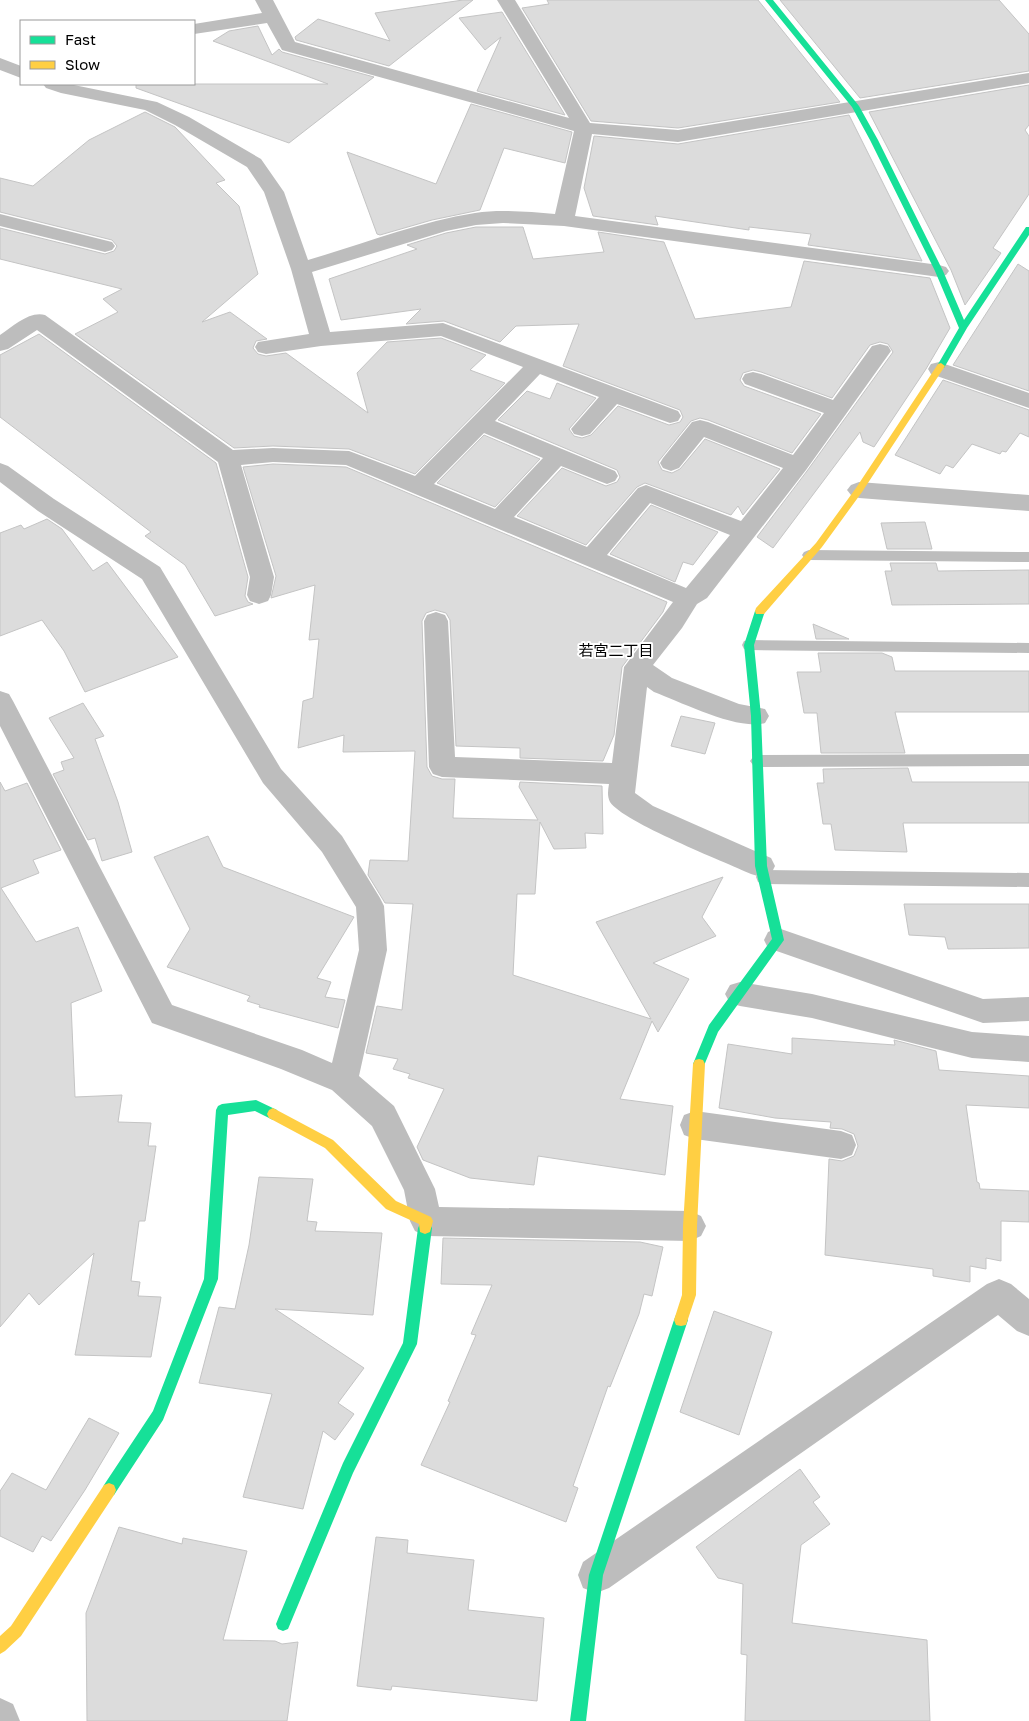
<svg xmlns="http://www.w3.org/2000/svg" width="1029" height="1721" font-family="'Golos Text','Noto Sans JP',sans-serif">
<style>
.building{fill:#dcdcdc;stroke:#c4c4c4}
.lines{fill:none;stroke-linecap:round;stroke-linejoin:round}
.lane{fill:#bdbdbd;fill-rule:evenodd}
.street{fill:#bdbdbd;fill-rule:evenodd}
.fast{fill:#16e098;fill-rule:evenodd}
.slow{fill:#ffcf43;fill-rule:evenodd}
.labels{text-anchor:middle;dominant-baseline:central;stroke-width:4;stroke-linejoin:round;paint-order:stroke}
.neighbourhood-label{font-size:15px;fill:#000;stroke:#fff}
</style>
<rect width="100%" height="100%" fill="#fff"/>
<g class="building">
<path d="M463,0h10l-84,66 -93,-26 -1,-3 23,-18 72,22 -15,-28z"/>
<path d="M547,0h211l82,102 -162,26 -87,-7 -69,-113 27,-4z"/>
<path d="M780,0h219l30,34v37l-169,27z"/>
<path d="M502,12l63,103 -88,-24 24,-54 -16,13 -26,-32z"/>
<path d="M258,26l14,29 7,-6 3,3 92,25 -85,66 -153,-55v-4h192l-115,-43 16,-10z"/>
<path d="M1029,85v40l-4,5 4,6v58l-36,54 8,5 -36,52 -14,-35 -82,-158z"/>
<path d="M471,104l101,28 -7,31 -61,-15 -24,62 -48,10 -52,15 -3,-1 -30,-82 89,32z"/>
<path d="M145,112l30,15 50,53 -9,3 23,23 19,68 -56,48 28,-10 37,27 -11,2 -3,7 5,6 8,2 20,-3 82,60 -11,-40 30,-31 54,-4 45,17 -16,15 35,13 -90,91 -66,-25 -76,-3 -39,2 -159,-114 43,-22 -15,-13 19,-10 -122,-30v-31l105,26 9,-3 3,-5 -5,-6 -112,-28v-34l33,8 56,-46z"/>
<path d="M849,115l73,146 -114,-16 3,-11 -62,-7v3l-94,-14 3,9 -65,-9 -9,-28 10,-52 84,8z"/>
<path d="M476,227h47l10,32 71,-7 -6,-20 66,10 31,77 96,-12 13,-46 126,17 20,50 -24,41 -52,78 -11,-5 -3,-10 -87,116 -16,-11 50,-66 86,-119 -5,-8 -8,-2 -10,3 -38,53 -71,-26 -8,-2 -10,3 -3,7 4,6 77,28 -29,39 -84,-33 -8,-2 -9,3 -33,41 4,8 10,3 8,-4 25,-30 75,30 -37,46 -5,-9 -7,9 -86,-32 -8,4 -51,58 -69,-29 45,-48 44,18 11,-4 3,-5 -3,-7 -119,-50 29,-29 23,8 7,-16 39,15 -27,31 5,7 8,2 9,-3 27,-29 51,19 11,-3 3,-5 -3,-7 -117,-44 16,-42 -63,2 -16,16 -56,-21 -38,3 15,-15 -80,11 -12,-41 88,-30 -10,-4 39,-12z"/>
<path d="M1018,264l11,7v120l-76,-26z"/>
<path d="M39,334l177,129 32,114 -3,19 3,6 5,2 -38,12 -30,-51 -40,-29 6,-4 -151,-115v-62z"/>
<path d="M943,380l86,30v27l-9,-4 -14,19 -4,-1 -2,3 -28,-10 -19,24 -7,-3 -6,9 -45,-19z"/>
<path d="M484,435l56,24 -45,48 -58,-24z"/>
<path d="M273,464l73,3 321,135 -4,10 -41,55 -8,68 -11,26 -83,-3v-10l-64,-2 -6,-126 -4,-7 -11,-3 -9,3 -4,8 5,146 5,9 10,3h13l-2,39 85,2 -19,-33 1,-5 82,4 1,48 -18,-1 1,15 -32,1 -14,-27 -5,72h-18l-4,81 138,44 -55,-97 127,-45 -21,40 14,19 -63,27 36,16 -31,53 -6,-11 -32,78 53,7 -8,69 -127,-19 -4,29 -64,-7 -47,-18 -6,-13 27,-58 -36,-11 2,-4 -17,-5 5,-10 -32,-6 11,-47 25,4 11,-106 -28,-1 -17,-28 2,-15 38,1 7,-110 -72,1 1,-17 -46,13 5,-47 10,-3 6,-59 -10,1 6,-55 -44,13 5,-22 -33,-109z"/>
<path d="M651,505l67,27 -25,33 -10,-3 -8,20 -65,-28z"/>
<path d="M47,519l15,10 31,42 14,-9 71,95 -93,35 -21,-41 -22,-31 -42,16v-103l21,-8 3,4z"/>
<path d="M925,522l7,27h-45l-6,-26z"/>
<path d="M890,563h46l2,8 91,-1v34l-137,1 -7,-34h7z"/>
<path d="M813,624l36,15h-33z"/>
<path d="M818,653h64l10,4 3,14h134v41h-134l10,41h-84l-4,-40h-13l-7,-41h24z"/>
<path d="M83,703l21,33 -9,3 23,63 14,50 -30,9 -7,-23 -7,2 -35,-66 11,-4 -3,-8 13,-4 -25,-40z"/>
<path d="M681,716l34,7 -10,31 -34,-8z"/>
<path d="M908,768l4,14h117v41h-126l4,29 -72,-2 -4,-26h-8l-6,-41h7l-1,-14z"/>
<path d="M0,782l5,9 22,-8 34,67 -28,10 6,13 -38,15 35,54 42,-15 24,64 -31,12 4,94 47,-2 -4,27 33,1 -3,23h8l-11,75h-6l-8,60 9,1 -2,14 23,1 -10,60 -76,-2 19,-102 -55,52 -10,-12 -29,34z"/>
<path d="M208,836l15,31 131,50 -37,61 14,4 -6,15 20,3 -7,28 -79,-21 1,-2 -13,-4 3,-5 -83,-29 23,-38 -36,-72z"/>
<path d="M904,904h125v44l-81,1 -3,-12 -36,-2z"/>
<path d="M792,1038l103,7 -1,-5 42,11 3,19 90,6v32l-63,-3 11,77 2,1 1,6 49,2v31l-28,-1v40l-15,-3v11l-16,-3v16l-37,-6v-7l-108,-14 4,-96 13,2 12,-5 4,-10 -4,-12 -12,-5 -12,-1 1,-6 -56,-4 -56,-10 9,-64 64,10z"/>
<path d="M259,1177l54,2 -6,42 10,1 -2,9 67,2 -9,82 -98,-6 89,59 -26,35 16,11 -19,26 -12,-9 -20,78 -60,-12 29,-103 -73,-11 20,-76 16,2 14,-64z"/>
<path d="M443,1238l197,4 23,5 -11,49 -8,-2 -5,20 -29,73 -2,-1 -35,100 5,2 -12,34 -145,-57 29,-63 -2,-1 28,-66 -5,-1 21,-49 -51,-1z"/>
<path d="M714,1311l58,21 -33,103 -59,-23z"/>
<path d="M89,1418l30,15 -34,57 -34,51 -9,-5 -9,16 -33,-16v-45l12,-18 34,17z"/>
<path d="M800,1469l20,28 -7,5 17,22 -29,21 -9,78 135,17 3,81h-185l2,-66 -6,-1 2,-70 -25,-6 -22,-31z"/>
<path d="M119,1527l63,17 1,-6 64,13 -24,89 52,1 7,3 16,-2 -11,79h-200l-1,-108z"/>
<path d="M376,1537l32,3 -1,13 67,7 -6,50 76,8 -7,83 -145,-15 -1,4 -34,-4z"/>
</g>
<g class="lines">
<g class="lane">
<path d="M809,550l220,2v10l-220,-2 -5,-2 -2,-3 2,-3z"/>
<path d="M749,640l280,3v10l-280,-3 -5,-1 -2,-4 2,-4z"/>
<path d="M1029,754v12l-271,1 -5,-2 -3,-4 3,-4 5,-2z"/>
<path d="M764,870l265,3v14l-265,-3 -6,-2 -2,-5 2,-5z"/>
</g>
<g class="street">
<path d="M255,0h18l22,42 274,76 -72,-118h18l75,123 88,7 351,-57v10l-351,59 -86,-8 -17,82 364,49 7,2 3,4 -3,4 -7,2 -375,-51 -61,-3 -27,2 -30,6 -134,41 18,60 113,-9 235,88 3,5 -3,5 -8,2 -53,-19 -27,30 -8,2 -8,-2 -3,-5 28,-32 -59,-23 -45,47 120,50 3,5 -3,5 -8,3 -8,-3 -38,-15 -47,51 73,30 51,-59 8,-3 95,36 42,-53 -79,-31 -25,31 -8,3 -8,-3 -3,-5 3,-5 29,-36 8,-2 8,2 85,33 31,-42 -79,-29 -3,-5 3,-5 8,-2 8,2 72,26 39,-54 8,-2 8,2 3,5 -85,119 -99,128 -10,6 -15,24 -29,37 19,13 67,26 26,5 4,7 -4,7c-27,8 -84,-21 -111,-31l-7,-5 -12,106 18,13 118,52 4,8 -4,8 -10,3 -10,-3c-26,-12 -128,-52 -141,-72 -3,-6 -2,-12 -1,-18l-167,-7 -9,-3 -4,-7 -5,-146 3,-6 9,-3 9,3 3,6 7,136 157,6 12,-96 49,-65 -327,-137 -73,-3 -32,3 33,112 -3,18 -3,6 -9,3 -9,-3 -3,-6 3,-18 -32,-115 -181,-132 -29,19 -8,2v-16c14,-9 29,-24 45,-20l188,135 40,-2 76,3 66,25 108,-109 -82,-31 -120,10 -55,8 -8,-2 -3,-5 3,-5 51,-8 -18,-65 -27,-77 -17,-25 -72,-42 -30,-15 -84,-17 -15,-5 -3,-4h26l88,18 32,15 72,42 23,33 24,68c55,-16 110,-38 167,-47 26,-4 54,-1 80,1l19,-83 -292,-81 -15,-27 -73,11v-10l68,-11zM484,433l59,25 -48,51 -61,-25zM650,503l80,32 -44,53 -79,-33z"/>
<path d="M0,58l21,8v12l-21,-8z"/>
<path d="M0,214l112,28 3,4 -3,4 -7,2 -105,-26z"/>
<path d="M939,362l90,31v15l-98,-34 -3,-5 3,-5z"/>
<path d="M0,463l8,3 46,33 106,68 121,202 61,67 38,62 4,8 3,44 -28,126 35,30 41,83 4,18 251,4 11,5 5,10 -5,10 -11,5 -264,-5 -11,-5 -5,-10 -6,-31 -32,-64 -40,-36 -51,-21 -129,-46 -152,-297v-35l9,3 4,7 159,304 130,45 30,13 27,-113 -3,-43 -34,-55 -59,-69 -121,-204 -104,-68 -38,-29z"/>
<path d="M859,482l170,13v16l-170,-13 -8,-3 -4,-5 4,-5z"/>
<path d="M778,928l205,71 46,-2v24l-46,2 -215,-75 -4,-8 4,-8z"/>
<path d="M740,982l72,12 160,38 57,4v26l-57,-4 -160,-40 -72,-12 -10,-3 -5,-9 5,-9z"/>
<path d="M695,1111l146,20 11,4 4,10 -4,10 -11,4 -146,-20 -11,-4 -4,-10 4,-10z"/>
<path d="M999,1279l12,5 18,15v37l-12,-5 -19,-16 -389,273 -13,5 -13,-5 -5,-13 5,-13 404,-278z"/>
<path d="M0,1698l13,6 7,17h-20z"/>
</g>
<g class="fast">
<path d="M765,0h8l86,106 19,34 65,131 21,49 62,-93h3v8l-62,93 -23,40h-6l-1,-2 22,-38 -24,-57 -65,-131 -18,-33z"/>
<path d="M760,607l5,4 -11,34 7,71 6,150 17,74 -66,92 -15,36 -4,1 -4,-1 -2,-4 16,-39 63,-86 -17,-73 -4,-150 -7,-71 11,-34z"/>
<path d="M256,1100l21,10 2,4 -2,4 -4,2 -18,-9 -27,4 -10,164 -55,141 -49,75 -5,2 -5,-2 -2,-5 2,-5 49,-74 51,-132 12,-169 2,-4 4,-2z"/>
<path d="M425,1222l5,2 2,4 -15,116 -64,129 -65,156 -5,2 -5,-2 -2,-5 2,-5 65,-156 60,-120 15,-115 2,-4z"/>
<path d="M681,1314l5,1 2,5 -85,255 -17,146h-16l19,-146 85,-255 2,-5z"/>
</g>
<g class="slow">
<path d="M941,363l4,3 -83,126 -40,55 -58,67h-8l-1,-3 1,-3 60,-65 40,-55 82,-124z"/>
<path d="M699,1059l4,1 2,4 -8,162 -1,69 -10,30 -5,1 -5,-1 -2,-5 8,-25 1,-69 10,-162 2,-4z"/>
<path d="M273,1108l60,32 63,61 35,16 2,4 -3,11 -5,2 -5,-2 -1,-8 -33,-15 -61,-61 -56,-30 -2,-4 2,-4z"/>
<path d="M109,1483l5,2 2,5 -2,5 -93,141 -16,15 -5,3v-18l11,-10 93,-141z"/>
</g>
</g>
<g class="labels">
<g class="neighbourhood-label">
<text x="616" y="650">若宮二丁目</text>
</g>
</g>
<rect x="20" y="20" width="175" height="65" fill="#ffffff" stroke="#999999"/>
<rect x="30" y="36" width="25" height="8" fill="#16e098" stroke="#999999"/>
<text x="65" y="45" font-size="15" fill="#000000">Fast</text>
<rect x="30" y="61" width="25" height="8" fill="#ffcf43" stroke="#999999"/>
<text x="65" y="70" font-size="15" fill="#000000">Slow</text>
</svg>
